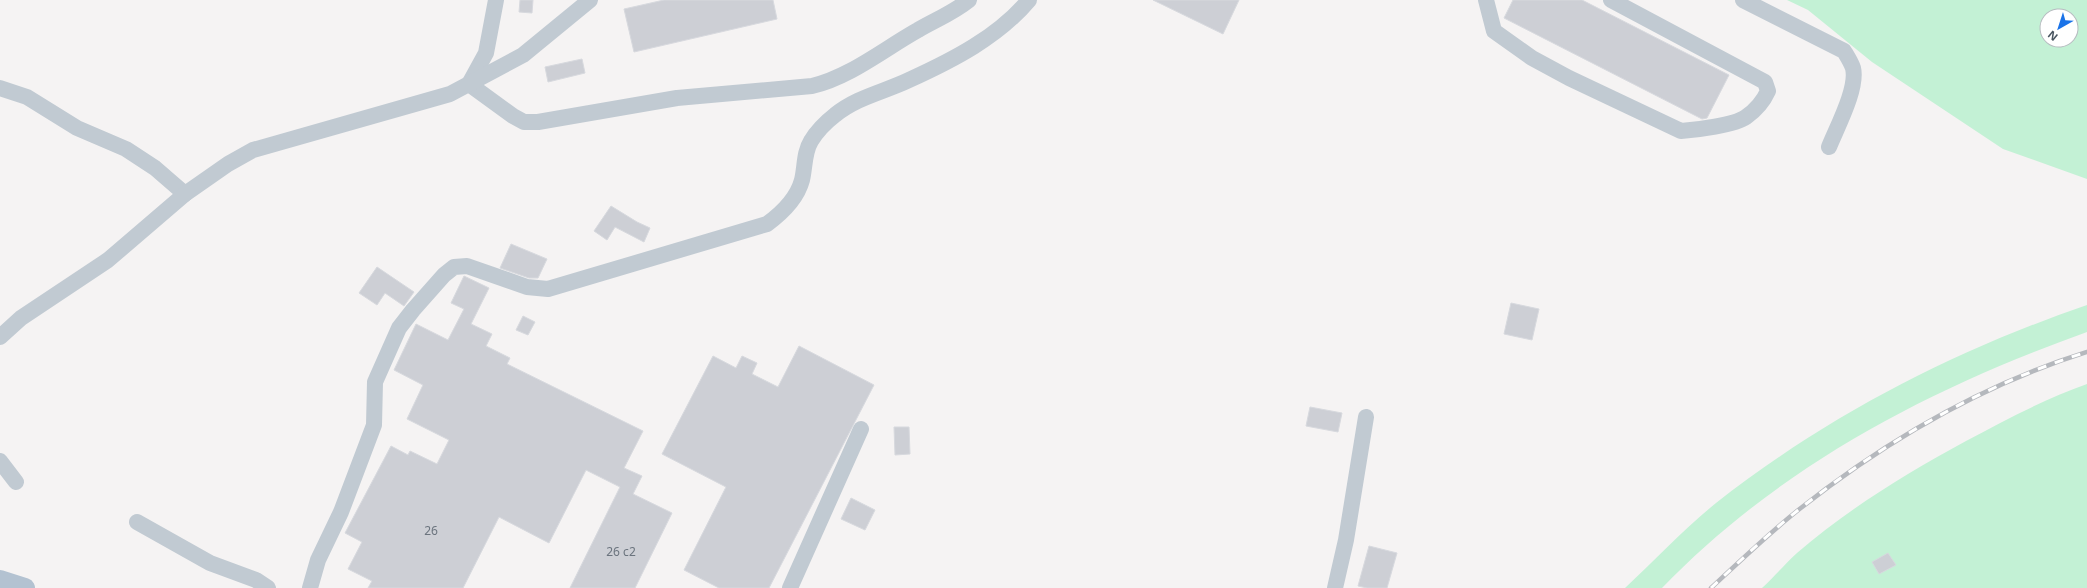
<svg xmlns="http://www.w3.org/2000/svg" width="2087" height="588" font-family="'Noto Sans',sans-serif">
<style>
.green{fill:#c3f1d5;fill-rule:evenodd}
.building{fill:#cdcfd5;stroke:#d7d9de}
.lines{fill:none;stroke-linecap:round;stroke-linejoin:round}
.minor{stroke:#c1cad2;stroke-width:16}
.major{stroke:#b3c2d1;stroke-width:20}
.rail-casing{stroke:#b5b8bd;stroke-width:4.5}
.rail{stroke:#fff;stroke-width:3;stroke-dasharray:9;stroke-linecap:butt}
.labels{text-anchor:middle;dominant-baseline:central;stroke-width:3.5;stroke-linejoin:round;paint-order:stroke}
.number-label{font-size:12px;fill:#6b747e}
</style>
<rect width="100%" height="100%" fill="#f5f3f3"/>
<g class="green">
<path d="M1787,0h300v179l-84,-30 -131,-87 -64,-52zM2047,16h24v24h-24z"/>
<path d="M2087,305v27c-159,57 -307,134 -425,256h-37c30,-28 59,-59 91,-85 111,-87 237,-152 371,-198z"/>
<path d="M2087,384v204h-325c12,-11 23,-24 35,-35 51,-44 110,-80 169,-112 39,-21 79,-42 121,-57z"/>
</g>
<g class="building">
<path d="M520,0h13l-1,13 -13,-1z"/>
<path d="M664,0h109l4,19 -143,33 -10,-43z"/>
<path d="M1153,0h86l-16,34z"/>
<path d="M1513,0h69l147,75 -22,43 -5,1 -198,-101z"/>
<path d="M582,59l3,14 -37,9 -3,-15z"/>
<path d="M611,206l26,16 13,6 -6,14 -29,-15 -8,13 -13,-9z"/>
<path d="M511,244l36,15 -9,19h-9l-29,-10z"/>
<path d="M377,267l37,25 -10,14 -19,-13 -8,12 -18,-12z"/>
<path d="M464,276l25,12 -18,36 21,10 -6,12 24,12 -3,6 136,67 -19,37 18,8 -9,18 39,19 -37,75h-65l50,-101 -34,-17 -37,73 -50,-26 -36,71h-95l4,-7 -24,-12 14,-27 -17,-9 46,-87 17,9 2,-4 27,13 12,-24 -42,-21 16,-34 -29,-15 22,-46 32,16 16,-31 -13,-6z"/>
<path d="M1511,303l28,6 -7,31 -28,-6z"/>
<path d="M523,316l12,6 -7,13 -12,-5z"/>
<path d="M799,346l75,39 -105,203h-50l-35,-18 42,-83 -64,-33 51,-98 23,12 6,-12 15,7 -5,11 26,13z"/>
<path d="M1310,407l32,6 -4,19 -32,-6z"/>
<path d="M894,427h15l1,27 -15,1z"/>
<path d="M851,498l24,12 -10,20 -24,-11z"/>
<path d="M1369,546l28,7 -10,35h-20l-9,-2z"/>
<path d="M1888,553l8,12 -17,9 -7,-12z"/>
</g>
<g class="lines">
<g class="minor">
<path d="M1486,0l8,31 38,27 37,20 112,53c15,-1 54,-6 65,-14 10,-7 17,-15 22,-26l-3,-9 -154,-82"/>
<path d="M1743,0l101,51c3,5 7,11 9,17 5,20 -16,59 -24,79"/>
<path d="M469,84l44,32 11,6h14l139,-24 135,-12c38,-9 72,-37 106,-56 17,-10 35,-17 51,-30"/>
<path d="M469,84l17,-31 10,-53"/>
<path d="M0,88l27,9 50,31 49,21 29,19 30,26"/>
<path d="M0,337l21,-19 87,-58 77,-66 43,-30 25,-14 197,-56 73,-39 67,-55"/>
<path d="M0,461l16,21"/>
<path d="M137,522l73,41 46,17 12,8"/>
<path d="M310,588l8,-28 23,-48 33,-87 1,-43 24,-54 14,-18 31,-35 10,-8 13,-1 60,21 21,2 219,-65c15,-11 30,-25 35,-44 3,-12 2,-28 9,-39 6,-10 15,-19 24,-26 22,-18 49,-23 74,-35 44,-20 89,-43 120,-80"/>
<path d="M790,588l71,-159"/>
<path d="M1335,588l11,-48 20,-123"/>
</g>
<path class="major" d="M0,580l25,8"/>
<g class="rail-casing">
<path id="rail" d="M1711,588c28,-26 56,-53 86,-77 87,-69 184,-126 290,-159"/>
</g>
<use href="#rail" class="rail"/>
</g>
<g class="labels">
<g class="number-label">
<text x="431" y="530">26</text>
<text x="621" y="551">26 с2</text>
</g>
</g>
<g transform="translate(2059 28) rotate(219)"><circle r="19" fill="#ffffff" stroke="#b7bbc0"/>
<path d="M0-3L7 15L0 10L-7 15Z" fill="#1a73e8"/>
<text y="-6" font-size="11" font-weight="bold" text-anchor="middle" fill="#4a5661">N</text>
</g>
</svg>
